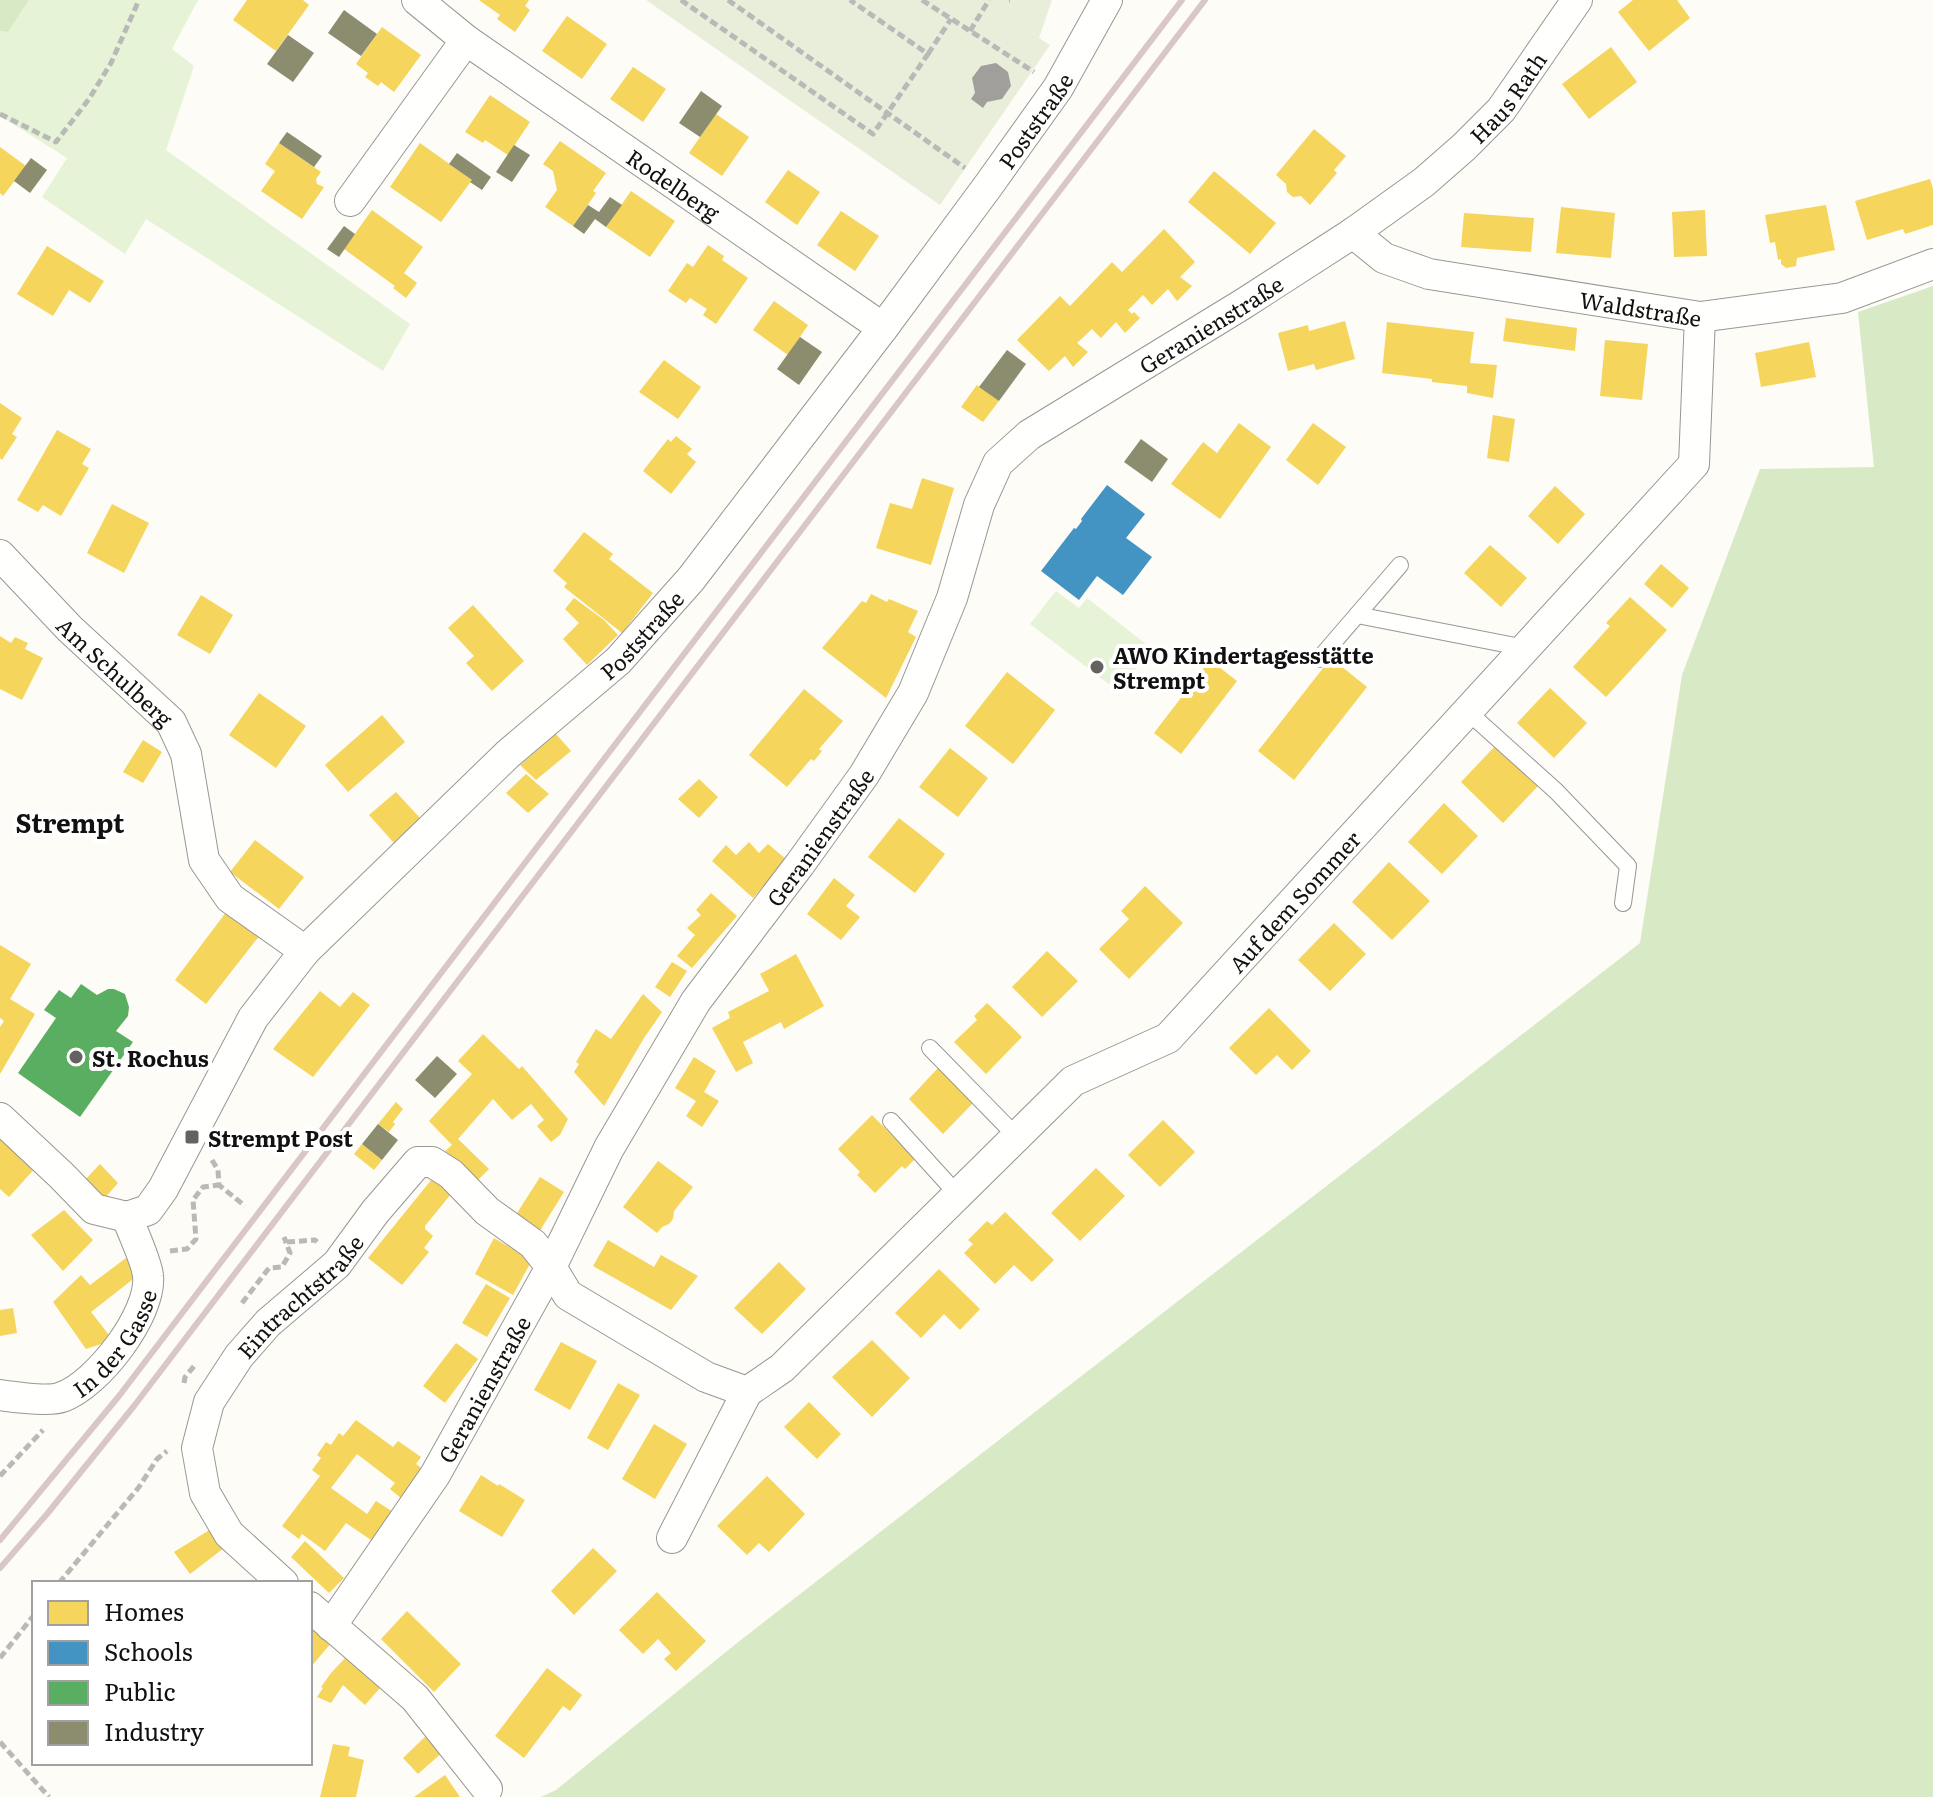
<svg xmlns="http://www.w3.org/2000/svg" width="1933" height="1797" font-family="Literata,serif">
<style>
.green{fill:#e7f3d7}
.forest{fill:#d8eac5}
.cemetery{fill:#e9eedb}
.homes{fill:#f6d55c}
.schools{fill:#4393c3}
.public{fill:#5aae61}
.industry{fill:#8c8c6e}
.building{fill:#a19f9c}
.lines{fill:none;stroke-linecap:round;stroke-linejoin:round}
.lane-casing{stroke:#979795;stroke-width:18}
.street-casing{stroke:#979795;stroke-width:32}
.path{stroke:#b9b9b8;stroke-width:5;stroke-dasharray:8 4;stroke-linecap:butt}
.lane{stroke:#fffffe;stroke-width:16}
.street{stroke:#fffffe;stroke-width:30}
.rail{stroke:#d9c6c7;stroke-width:6}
.poi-dot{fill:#646362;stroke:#fff;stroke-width:3}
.labels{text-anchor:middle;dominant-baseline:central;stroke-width:8;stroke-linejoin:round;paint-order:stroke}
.street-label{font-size:22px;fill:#111;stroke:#fff}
.poi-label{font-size:22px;font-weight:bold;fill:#111;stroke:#fff;text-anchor:start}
.quarter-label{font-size:26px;font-weight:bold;fill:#111;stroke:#fff}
</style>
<rect width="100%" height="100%" fill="#fdfcf7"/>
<g class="green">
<path d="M29,0h169l-26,49 22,17 -28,84 244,174 -27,47 -237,-152 -21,35 -83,-57 25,-39 -67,-42v-85l8,1z"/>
<path d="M1056,591l23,17 8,-10 64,50 -33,43 -88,-67z"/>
</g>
<g class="forest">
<path d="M0,0h29l-21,32 -8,-1z"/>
<path d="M1933,286v1511h-1392l15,-7 181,-147 903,-700 42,-268 78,-206 114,-2 -16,-155z"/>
</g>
<path class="cemetery" d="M646,0h406l-13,38 11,7 -110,160z"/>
<g class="homes">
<path d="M247,0h56l6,5 -33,46 -43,-31z"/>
<path d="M479,0h50l-4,6 5,4 -15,22 -18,-13 3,-4z"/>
<path d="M1633,0h44l13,18 -41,33 -31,-39z"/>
<path d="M567,16l40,28 -25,35 -40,-28z"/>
<path d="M382,27l39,28 -27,37 -13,-10 -3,4 -13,-9 3,-4 -12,-9z"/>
<path d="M1611,47l26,35 -48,37 -27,-35z"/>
<path d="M633,67l33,22 -23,33 -33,-23z"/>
<path d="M490,95l40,27 -22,33 -23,-15 -2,3 -18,-11z"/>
<path d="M716,114l33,23 -27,39 -33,-23z"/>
<path d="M1314,129l32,27 -12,14 3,3 -27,32 -9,-9 -8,1 -6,-5 -1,-8 -10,-9z"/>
<path d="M560,141l46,32 -13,18 3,2 -23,33 -28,-19 12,-17 -4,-19 -10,-7z"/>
<path d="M279,143l42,29 -5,7 1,5 7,3 -22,32 -41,-28 14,-20 -10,-7z"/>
<path d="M420,143l52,37 -31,42 -51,-35z"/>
<path d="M0,147l26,19 -23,30 -3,-3z"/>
<path d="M788,170l32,22 -23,33 -32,-23z"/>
<path d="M1214,171l62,52 -26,31 -62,-52z"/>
<path d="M1930,179l3,10v36l-28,9 -2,-5 -36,11 -12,-39z"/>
<path d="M631,191l44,30 -25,36 -44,-30z"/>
<path d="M1826,205l9,45 -38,8 -1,8 -10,2 -5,-4v-5l-3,1 -3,-18 -5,1 -5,-28z"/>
<path d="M1561,207l54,6 -4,45 -55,-5z"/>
<path d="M372,210l51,37 -19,26 13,10 -11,15 -13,-10 2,-2 -51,-37z"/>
<path d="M1705,210l2,46 -33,1 -2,-45z"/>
<path d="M841,211l38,25 -24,35 -38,-26z"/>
<path d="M1464,213l70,5 -3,34 -70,-5z"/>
<path d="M1164,229l31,33 -15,15 12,9 -15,15 -9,-12 -16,16 -9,-10 -15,15 4,4 2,-2 6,6 -15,15 -9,-11 -15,16 -9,-9 -15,14 11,9 -15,15 -8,-11 -16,15 -32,-31 43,-44 10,10 42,-44 10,10z"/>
<path d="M708,245l16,11 -2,4 26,18 -32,46 -13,-9 4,-6 -17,-11 -4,5 -18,-12 19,-28 6,4z"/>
<path d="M47,246l57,35 -14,22 -21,-13 -16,26 -36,-22z"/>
<path d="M774,301l34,24 -20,30 -35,-25z"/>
<path d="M1506,318l71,10 -2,23 -72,-10z"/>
<path d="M1345,321l10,38 -39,11 -2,-6 -26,7 -10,-38 30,-8 1,6z"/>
<path d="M1387,322l87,10 -4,31 27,2 -4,33 -26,-5v-7l-35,-4v-3l-50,-6z"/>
<path d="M1605,340l43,4 -6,56 -42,-4z"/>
<path d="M1809,342l7,35 -55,10 -6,-34z"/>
<path d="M664,360l37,27 -23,32 -39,-27z"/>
<path d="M977,385l22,16 -16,21 -22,-15z"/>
<path d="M0,403l22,15 -10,16 5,3 -15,23 -2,-2z"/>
<path d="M1493,415l22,4 -6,43 -22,-4z"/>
<path d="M1239,423l32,24 -51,72 -49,-35 32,-42 14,11z"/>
<path d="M1313,423l33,24 -28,38 -32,-25z"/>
<path d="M57,430l34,19 -9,15 7,4 -28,48 -18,-11 -5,7 -21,-12z"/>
<path d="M676,436l16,13 -5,5 9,8 -25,32 -28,-23 25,-32 3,3z"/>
<path d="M922,478l32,10 -23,77 -55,-17 14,-45 22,6z"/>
<path d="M1555,486l30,28 -27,30 -30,-28z"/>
<path d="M112,504l37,19 -25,50 -37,-20z"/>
<path d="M584,532l29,22 -4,5 44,34 -31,40 -58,-46 3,-4 -14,-12z"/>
<path d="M1490,545l37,33 -26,29 -37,-34z"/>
<path d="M1661,564l28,24 -17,20 -28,-24z"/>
<path d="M871,594l16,8 2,-3 29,12 -10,21 8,5 -30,61 -64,-50 40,-47 4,2z"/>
<path d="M201,595l32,20 -23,39 -33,-19z"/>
<path d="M1630,597l37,33 -61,67 -33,-30 37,-41 -4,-3z"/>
<path d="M574,598l30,22 14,15 -31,30 -24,-26 16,-16 -14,-14z"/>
<path d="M473,605l51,56 -32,30 -26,-28 8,-7 -26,-28z"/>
<path d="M0,636l11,7 4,-6 13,6 -3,6 18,9 -21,42 -22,-11z"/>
<path d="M1331,658l36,29 -73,93 -36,-29z"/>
<path d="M1210,660l27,21 -56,73 -27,-21z"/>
<path d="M1007,672l48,38 -42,54 -48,-38z"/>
<path d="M1550,688l37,35 -33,35 -37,-35z"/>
<path d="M804,689l39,32 -24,28 3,2 -8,10 -3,-2 -24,28 -38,-32z"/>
<path d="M259,693l47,33 -30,42 -47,-33z"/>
<path d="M382,715l23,27 -57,50 -23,-27z"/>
<path d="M556,734l15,17 -35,29 -16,-15z"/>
<path d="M143,740l19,12 -19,31 -20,-11z"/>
<path d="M1498,743l42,41 -37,39 -42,-41z"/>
<path d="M950,748l38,30 -30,39 -39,-30z"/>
<path d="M526,774l23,20 -21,19 -22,-20z"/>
<path d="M699,779l19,18 -19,21 -21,-19z"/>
<path d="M396,792l24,26 -26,25 -25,-28z"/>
<path d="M1444,803l34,33 -36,38 -34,-32z"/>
<path d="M899,818l46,36 -30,39 -47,-36z"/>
<path d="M255,840l49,37 -25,32 -49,-37z"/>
<path d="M749,842l10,11 9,-9 19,16 -34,38 -41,-37 14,-16 10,10z"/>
<path d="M1389,862l41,39 -38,39 -40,-38z"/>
<path d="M834,878l21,17 -9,11 14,11 -19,23 -34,-26z"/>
<path d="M1145,886l38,37 -54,56 -30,-30 30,-30 -8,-8z"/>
<path d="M711,893l26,23 -45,52 -15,-12 18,-21 -8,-7 14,-13 -5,-5z"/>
<path d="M227,911l33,24 -54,69 -31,-24z"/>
<path d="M1334,923l32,31 -36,37 -32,-31z"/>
<path d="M0,945l31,19 -21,35 25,15 -35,60v-47l4,-6 -4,-3z"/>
<path d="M1047,951l31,30 -36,36 -30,-30z"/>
<path d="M796,954l28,52 -40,23 -3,-7 -38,20 10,21 -17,9 -24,-44 18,-10 -2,-6 41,-21 -9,-17z"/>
<path d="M672,962l15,9 -17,26 -15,-10z"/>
<path d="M320,991l20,16 13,-15 17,13 -57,72 -40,-28z"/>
<path d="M643,994l19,18 -18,26 -40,68 -30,-34 5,-8 -3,-2 20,-33 15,10z"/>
<path d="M987,1003l35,34 -36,37 -32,-32 23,-22 -3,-4z"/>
<path d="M1269,1008l42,43 -19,19 -15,-15 -21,20 -27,-27z"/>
<path d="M483,1034l36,35 3,-3 46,53 -8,16 -9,7 -14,-16 7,-6 -13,-16 -19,16 -19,-21 -35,40 31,30 -13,13 -31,-31 7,-6 -23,-24 43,-47 -14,-13z"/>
<path d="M694,1057l22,14 -12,21 15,9 -17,26 -16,-11 10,-15 -21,-13z"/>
<path d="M938,1068l35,35 -30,31 -34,-35z"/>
<path d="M396,1102l7,7 -10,13 2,2 -6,8 -11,-8z"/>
<path d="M872,1115l43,44 -10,10 -3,-3 -27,27 -18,-18 3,-3 -22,-23z"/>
<path d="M1163,1120l32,32 -35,35 -32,-32z"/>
<path d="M0,1133l37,33 -28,31 -9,-8z"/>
<path d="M362,1144l20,16 -8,10 -20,-16z"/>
<path d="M658,1161l35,26 -19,24 -1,8 -4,5 -7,3 -5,6 -34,-26z"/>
<path d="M100,1164l18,19 -15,17 -19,-19z"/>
<path d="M1096,1168l29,28 -45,45 -29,-28z"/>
<path d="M540,1177l24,15 -28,45 -24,-16z"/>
<path d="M432,1179l19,15 -26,32v3l8,7 -9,12 5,4 -27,33 -34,-27z"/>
<path d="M64,1210l29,30 -30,31 -32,-36z"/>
<path d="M1005,1212l49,48 -22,22 -18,-17 -19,19 -31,-31 9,-9 -5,-4 19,-19 5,4z"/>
<path d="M494,1238l38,22 -19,35 -38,-21z"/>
<path d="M608,1240l46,27 7,-12 37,21 -27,34 -78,-44z"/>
<path d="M126,1258l11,18 -46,36 22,28 -27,9 -33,-47 28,-27 9,10z"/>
<path d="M779,1262l27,27 -44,45 -28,-26z"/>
<path d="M939,1269l41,40 -20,21 -16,-16 -23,24 -26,-25z"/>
<path d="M486,1284l24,14 -23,39 -25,-14z"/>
<path d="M13,1308l4,25 -17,3v-26z"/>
<path d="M872,1340l38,38 -38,39 -40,-40z"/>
<path d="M561,1342l36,19 -27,49 -36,-20z"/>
<path d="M456,1343l22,16 -33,44 -22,-17z"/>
<path d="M618,1383l22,12 -32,55 -21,-12z"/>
<path d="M809,1402l32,32 -24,25 -33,-32z"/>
<path d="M356,1420l37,27 5,-6 23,16 -5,7 8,6 -22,29 -12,-10 5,-6 -38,-29 -26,34 36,26 9,-13 17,11 -22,28 -25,-17 -21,28 -23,-17 -3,5 -17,-13 38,-50 -8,-6 9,-12 -4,-3 9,-13 5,3 8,-12 4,3z"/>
<path d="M654,1424l33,20 -32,55 -33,-20z"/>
<path d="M481,1475l17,11 1,-2 26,16 -23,37 -43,-26z"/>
<path d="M767,1476l38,38 -36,38 -10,-9 -12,12 -30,-29z"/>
<path d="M211,1529l13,19 -34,26 -16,-22z"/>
<path d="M305,1541l39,37 -15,15 -38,-36z"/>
<path d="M593,1548l24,23 -43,44 -23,-24z"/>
<path d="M657,1592l49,49 -30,30 -12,-12 7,-6 -13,-14 -15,15 -24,-24z"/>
<path d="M407,1611l54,53 -27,28 -53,-53z"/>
<path d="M310,1623l22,19 -22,26z"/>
<path d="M346,1657l34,31 -15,17 -22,-20 -12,18 -14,-6 6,-9 -2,-1 10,-14z"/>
<path d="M547,1668l35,27 -12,16 -7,-5 -39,52 -29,-22z"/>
<path d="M429,1733l15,18 -26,23 -15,-16z"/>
<path d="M333,1744l17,3 -2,9 16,4 -8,37h-36z"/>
<path d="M445,1775l15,22h-46z"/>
</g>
<path class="schools" d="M1107,485l38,29 -19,24 26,19 -29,38 -26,-19 -18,24 -38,-29 33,-43 2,1 6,-8 -1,-2z"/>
<path class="public" d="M81,984l16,11 11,-6h6l11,5 4,13 -1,9 -12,15 17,11 -53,75 -62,-44 38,-55 -12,-8 15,-20 12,8z"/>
<g class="industry">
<path d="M344,10l33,24 -16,22 -33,-23z"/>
<path d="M288,35l26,18 -21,29 -26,-18z"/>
<path d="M701,91l21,15 -22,31 -21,-14z"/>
<path d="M287,132l35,24 -8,11 -35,-24z"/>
<path d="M514,145l16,10 -18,27 -16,-10z"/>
<path d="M457,153l34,24 -9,13 -12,-8 2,-2 -23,-16z"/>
<path d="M31,158l16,12 -17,23 -16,-12z"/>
<path d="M610,197l12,8 -16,22 -11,-8 -11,15 -11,-8 15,-21 11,7z"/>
<path d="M344,226l11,8 -16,23 -12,-8z"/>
<path d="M800,337l22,15 -23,33 -22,-16z"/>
<path d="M1007,350l19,14 -27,37 -20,-14z"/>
<path d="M1141,439l27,20 -16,23 -28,-20z"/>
<path d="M437,1056l20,18 -22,24 -20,-18z"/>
<path d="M378,1124l20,16 -16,20 -20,-16z"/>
</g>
<path class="building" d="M996,63l12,9 3,14 -9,13 -15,3 -4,6 -12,-9 4,-6 -3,-15 9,-12z"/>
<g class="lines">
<g class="lane-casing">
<g id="lane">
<path d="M1357,615l168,33"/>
<path d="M1319,659l81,-94"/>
<path d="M1467,711l89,80 72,75 -5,37"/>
<path d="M930,1048l87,89"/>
<path d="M891,1121l67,74"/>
</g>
</g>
<g class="street-casing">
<g id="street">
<path id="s1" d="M417,0l49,40 417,288"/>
<path d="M350,201l116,-161"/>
<path id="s2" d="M1353,233l31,25 45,16 271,43 142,-19 91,-34"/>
<path id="s3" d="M0,555l70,74 101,93 15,32 18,106 26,38 75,53"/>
<path d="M0,1118l62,58 32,33 33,8"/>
<path id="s4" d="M127,1217l21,-7 15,-21 90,-171 52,-67 203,-197 110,-93 73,-82 192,-251 105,-142 70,-98 49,-88"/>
<path id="s5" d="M0,1395c14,2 50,7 62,2 35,-12 90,-83 86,-121 -1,-14 -16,-45 -21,-59"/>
<path d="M672,1538l75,-146"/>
<path id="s6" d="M283,1583l-54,-49 -24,-41 -8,-45 12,-46 30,-46 29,-33 69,-59 38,-52 43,-50h14l19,12 36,37 46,33 18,23 17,28 138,82 41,15 35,-24 291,-287 95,-43 526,-574 6,-147"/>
<path d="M310,1607l105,91 72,91"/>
<path id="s7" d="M331,1626l104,-151 116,-208 58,-119 87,-147 104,-137 64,-89 49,-82 39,-95 27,-93 19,-42 31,-28 214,-131 110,-71 71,-51 40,-35 37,-37 76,-110"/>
</g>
</g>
<g class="path">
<path d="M681,0l192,134 55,-80 -78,-54"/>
<path d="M728,0l237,168"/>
<path d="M922,0l112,72"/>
<path d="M1009,0h1"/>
<path d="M970,31l19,-31"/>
<path d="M928,54l23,-35"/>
<path d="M0,114l56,28 33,-43 22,-36 28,-63"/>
<path d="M212,1160l6,10 1,15 26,21"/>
<path d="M287,1242l28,-2 2,2"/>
<path d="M170,1251l17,-2 9,-10 -3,-39 10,-13 16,-2"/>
<path d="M242,1303l27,-35 13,-1 8,-14 -6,-16"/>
<path d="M184,1383l1,-6 10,-12"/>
<path d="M0,1476l43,-46"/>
<path d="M59,1583l80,-96 18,-28 10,-8"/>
<path d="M0,1658l34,-43"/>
<path d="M0,1742l49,55"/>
</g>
<use href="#lane" class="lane"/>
<use href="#street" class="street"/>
<g class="rail">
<path d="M0,1540l119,-144 1063,-1396"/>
<path d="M0,1568l47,-54 87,-108 1071,-1406"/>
</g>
</g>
<g class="poi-dot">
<circle cx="1097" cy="667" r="8"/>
<circle cx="76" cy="1057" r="8"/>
<rect x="184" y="1129" width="16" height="16" rx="4"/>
</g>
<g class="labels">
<g class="street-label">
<text stroke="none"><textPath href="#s7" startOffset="1978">Haus Rath</textPath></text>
<text stroke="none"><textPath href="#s4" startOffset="1436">Poststraße</textPath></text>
<text stroke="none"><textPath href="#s1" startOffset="316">Rodelberg</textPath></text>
<text stroke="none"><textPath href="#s2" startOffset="302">Waldstraße</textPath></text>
<text stroke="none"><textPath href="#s7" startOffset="1602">Geranienstraße</textPath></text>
<text stroke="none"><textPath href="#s4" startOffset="788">Poststraße</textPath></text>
<text stroke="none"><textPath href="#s3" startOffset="164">Am Schulberg</textPath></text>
<text stroke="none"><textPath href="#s7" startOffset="930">Geranienstraße</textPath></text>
<text stroke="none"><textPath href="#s6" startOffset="1686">Auf dem Sommer</textPath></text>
<text stroke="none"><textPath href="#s6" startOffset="354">Eintrachtstraße</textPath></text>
<text stroke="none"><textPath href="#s5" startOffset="140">In der Gasse</textPath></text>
<text stroke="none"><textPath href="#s7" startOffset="282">Geranienstraße</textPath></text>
</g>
<g class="poi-label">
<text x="1113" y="654">AWO Kindertagesstätte<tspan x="1113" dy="25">Strempt</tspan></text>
<text x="92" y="1057">St. Rochus</text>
<text x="208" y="1137">Strempt Post</text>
</g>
<g class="quarter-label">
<text x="70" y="821">Strempt</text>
</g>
</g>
<rect x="32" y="1581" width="280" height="184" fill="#ffffff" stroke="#a0a0a0" stroke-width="2"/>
<rect x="48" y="1601" width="40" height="24" fill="#f6d55c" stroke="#a0a0a0" stroke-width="2"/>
<text x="104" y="1621" font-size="24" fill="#111111">Homes</text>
<rect x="48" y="1641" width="40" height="24" fill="#4393c3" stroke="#a0a0a0" stroke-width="2"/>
<text x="104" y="1661" font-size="24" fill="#111111">Schools</text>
<rect x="48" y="1681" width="40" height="24" fill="#5aae61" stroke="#a0a0a0" stroke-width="2"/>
<text x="104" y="1701" font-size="24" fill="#111111">Public</text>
<rect x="48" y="1721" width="40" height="24" fill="#8c8c6e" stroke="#a0a0a0" stroke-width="2"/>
<text x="104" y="1741" font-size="24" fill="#111111">Industry</text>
</svg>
